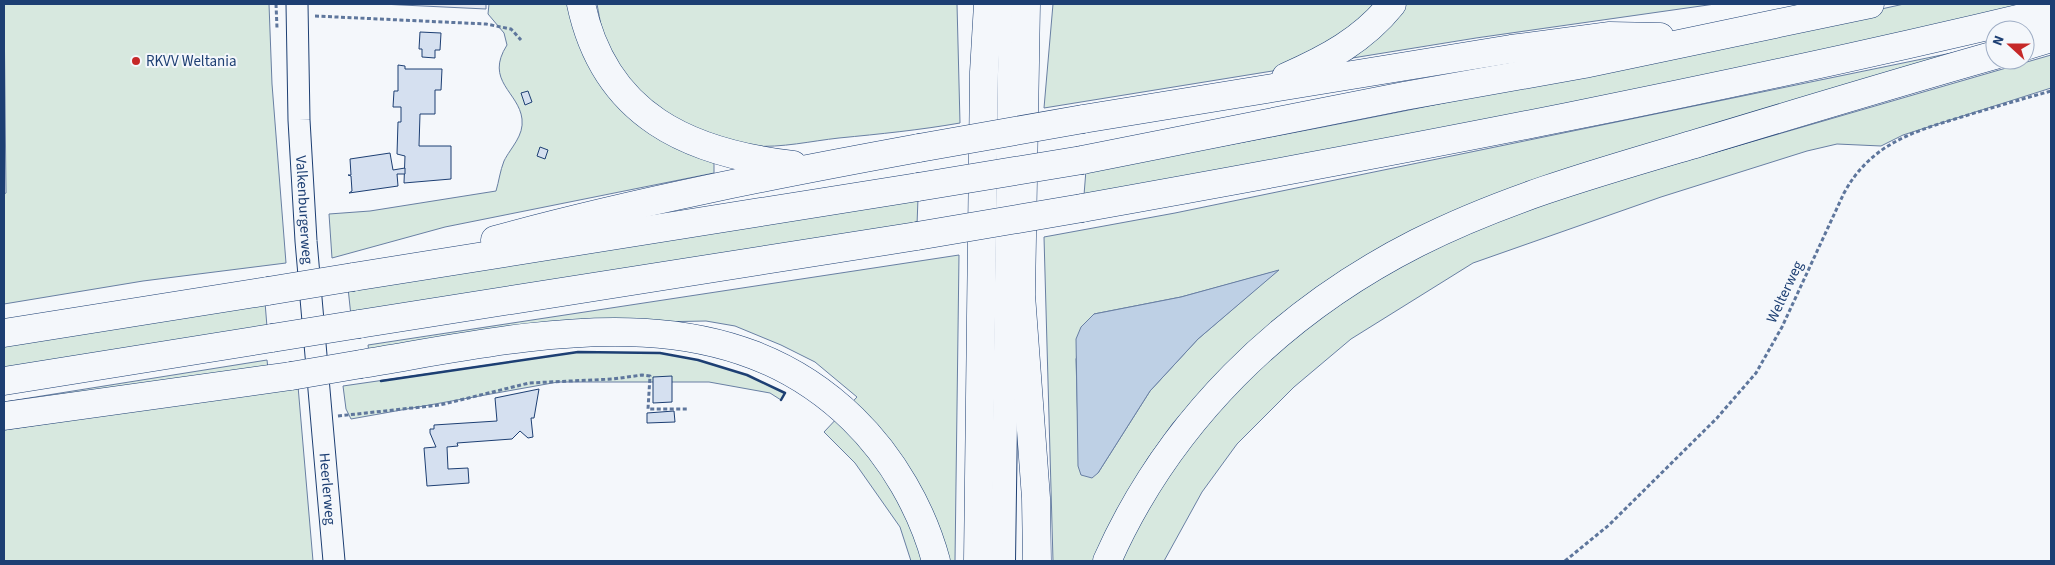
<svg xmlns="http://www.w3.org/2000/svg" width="2055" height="565" font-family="'Source Sans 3',sans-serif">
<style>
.green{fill:#d7e8df;stroke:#687fa3;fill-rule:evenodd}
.parking{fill:#e3e8f0;stroke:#687fa3}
.water{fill:#bed0e5;stroke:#687fa3}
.building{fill:#d5e0f0;stroke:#1d3f73}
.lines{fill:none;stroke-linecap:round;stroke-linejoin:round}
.secondary-casing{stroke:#1d3f73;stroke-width:23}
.primary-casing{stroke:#1d3f73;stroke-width:26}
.highway-casing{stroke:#1d3f73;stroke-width:29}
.path{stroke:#5e769c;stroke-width:3;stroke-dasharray:4 2.5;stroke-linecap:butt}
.secondary{stroke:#f4f7fb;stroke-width:21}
.primary{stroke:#f4f7fb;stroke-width:24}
.highway{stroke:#f4f7fb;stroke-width:28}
.highway-bridge-casing{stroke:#1d3f73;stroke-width:29;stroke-linecap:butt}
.highway-bridge{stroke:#f4f7fb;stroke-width:28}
.wall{stroke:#1d3f73;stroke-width:2.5}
.poi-dot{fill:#c62828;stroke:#f4f7fb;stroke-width:2}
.labels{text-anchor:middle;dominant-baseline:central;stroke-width:4;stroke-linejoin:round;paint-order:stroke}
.poi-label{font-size:15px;fill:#1d3f73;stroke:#f4f7fb;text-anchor:start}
.street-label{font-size:15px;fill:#1d3f73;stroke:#f4f7fb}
</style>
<rect width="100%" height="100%" fill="#f4f7fb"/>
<g class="green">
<path d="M4,4h265l3,80 14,179 -143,18 -139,23v-110l2,-1z"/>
<path d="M489,4h82l7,29 136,129v11l-269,54 -113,31 -3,-44 41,-3 126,-20c3,-10 4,-20 8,-30 7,-14 20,-25 18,-42 -3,-27 -38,-38 -15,-74l-3,-12 -16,-19z"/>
<path d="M597,4h360l3,119c-40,7 -80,11 -121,15 -28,3 -57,10 -86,8 -53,-4 -118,-44 -142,-91 -8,-15 -11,-35 -14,-51z"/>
<path d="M1053,4h662l-239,34 -432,70z"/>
<path d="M1904,4h137l-424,94 -533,97 2,-25c274,-46 546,-106 818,-166z"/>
<path d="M1995,44l-511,162 -273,176 -38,41 -25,35 -19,32 -35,71h-41l-9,-324 131,-24zM1277,271l-79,68 -48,52 -52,82 -20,-44 -2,-70 18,-45 87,-17z"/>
<path d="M2051,55v33l-148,47 -22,11 -44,-2 -30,7 -146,46 -188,66 -122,76 -57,48 -57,57 -35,48 -38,69h-45l35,-68 66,-90 105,-92 101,-59 76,-34 97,-32z"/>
<path d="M918,198l-1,27 -566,91 -3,-28z"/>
<path d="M959,255l-4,306h-44l-11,-34 -45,-64 -31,-31 33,-35 -42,-35 -34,-17 -46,-19 -29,-5 -106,2 -231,30 -1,-8z"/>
<path d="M265,302l2,25 -263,46v-28z"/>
<path d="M578,352l82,1 38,7 49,15 38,18 -4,7 -11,-7 -61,-11h-151l-207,37 -5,-10 -3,-23z"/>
<path d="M267,360l1,9 -264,40v-7z"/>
<path d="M298,386l15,175h-309v-131z"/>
</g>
<path class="parking" d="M381,4h105v5z"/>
<path class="water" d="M1279,270l-81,69 -48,52 -52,82 -6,5 -11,-3 -3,-9 -2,-127 5,-12 13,-13 87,-17z"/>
<g class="building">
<path d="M420,32l21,1 -1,17h-5v8l-13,-1v-8h-3z"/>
<path d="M398,65l7,1v3h37l-1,21h-6v24h-15l-1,32h32v33l-47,4 1,-27 -8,-2 1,-32h3v-15h-8l1,-16h4z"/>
<path d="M528,91l4,11 -7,3 -4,-12z"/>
<path d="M540,147l8,3 -3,9 -8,-3z"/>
<path d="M390,153l3,17 12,-2v6h-8l1,12 -49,7 3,-2 -1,-15 -3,-1h3l-1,-16z"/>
<path d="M672,376v26l-19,1v-26z"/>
<path d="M539,389l-5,29h-3l2,19 -5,1 -8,-7 -8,8 -55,4 1,3 -11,1 1,22 20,-1 1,15 -42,3 -3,-38 12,-1 -6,-14v-4h4v-4l63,-4 -2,-23z"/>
<path d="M674,411l1,11 -28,1v-10z"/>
</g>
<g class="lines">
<g class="secondary-casing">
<g id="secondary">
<path id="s1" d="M297,4l2,116 7,121 28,320"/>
</g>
</g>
<g class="primary-casing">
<path id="primary" d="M1003,561l8,-557"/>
</g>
<g class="highway-casing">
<g id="highway">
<path d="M581,4c24,112 108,149 212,161"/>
<path d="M1026,4l-5,291 15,203 1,63"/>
<path d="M2025,46l26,-8"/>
<path d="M1286,77c41,-18 77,-37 106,-73"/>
<path d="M1083,119l428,-70 99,-13 50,1"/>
<path d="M1082,160l322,-64 180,-32 286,-60"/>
<path d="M1082,208c325,-58 649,-120 969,-197"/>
<path d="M495,240c139,-38 282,-66 424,-92"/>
<path d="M353,277l565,-90"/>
<path d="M359,324l558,-88"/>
<path d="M4,333l264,-42"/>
<path d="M361,364c166,-27 357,-77 492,55 39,38 69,90 83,142"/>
<path d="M4,381l268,-43"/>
<path d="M4,416l287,-40"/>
<path d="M978,561l6,-489 4,-68"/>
<path d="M1107,561c62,-140 174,-249 310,-318 89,-45 186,-72 281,-100 99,-30 198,-60 297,-88"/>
</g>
</g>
<g class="path">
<path d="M276,4l1,24"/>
<path d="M315,16l171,8 25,5 10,11"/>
<path d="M338,416l102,-11 89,-22 84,-4 29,-4 8,1 -2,33h39"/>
<path d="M1565,561l44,-36 108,-107 39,-45 26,-46 62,-134c25,-46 64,-60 111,-74 32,-10 64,-19 96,-28"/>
</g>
<use href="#secondary" class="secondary"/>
<use href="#primary" class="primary"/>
<use href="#highway" class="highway"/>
<g class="highway-bridge-casing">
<g id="highway-bridge">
<path d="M919,148l164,-29"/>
<path d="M918,187l164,-27"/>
<path d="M917,236l165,-28"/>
<path d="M268,291l85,-14"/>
<path d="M272,338l87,-14"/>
<path d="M291,376l70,-12"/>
</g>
</g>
<use href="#highway-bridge" class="highway-bridge"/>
<path class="wall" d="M381,381l197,-29 82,1 38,7 49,15 38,18 -4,7"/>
</g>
<circle class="poi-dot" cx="136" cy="61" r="5"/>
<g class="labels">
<g class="poi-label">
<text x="146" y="61">RKVV Weltania</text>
</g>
<g class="street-label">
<text stroke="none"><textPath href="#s1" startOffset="206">Valkenburgerweg</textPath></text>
<text transform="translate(1785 292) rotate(-65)">Welterweg</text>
<text stroke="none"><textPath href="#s1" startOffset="486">Heerlerweg</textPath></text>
</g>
</g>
<rect width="2055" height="565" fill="none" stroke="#1d3f73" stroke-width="10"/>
<g transform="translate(2010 45) rotate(291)"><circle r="24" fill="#f4f7fb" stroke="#9eadc5"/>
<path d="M0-4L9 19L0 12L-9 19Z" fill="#c62828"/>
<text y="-8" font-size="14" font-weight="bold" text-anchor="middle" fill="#1d3f73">N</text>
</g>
</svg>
